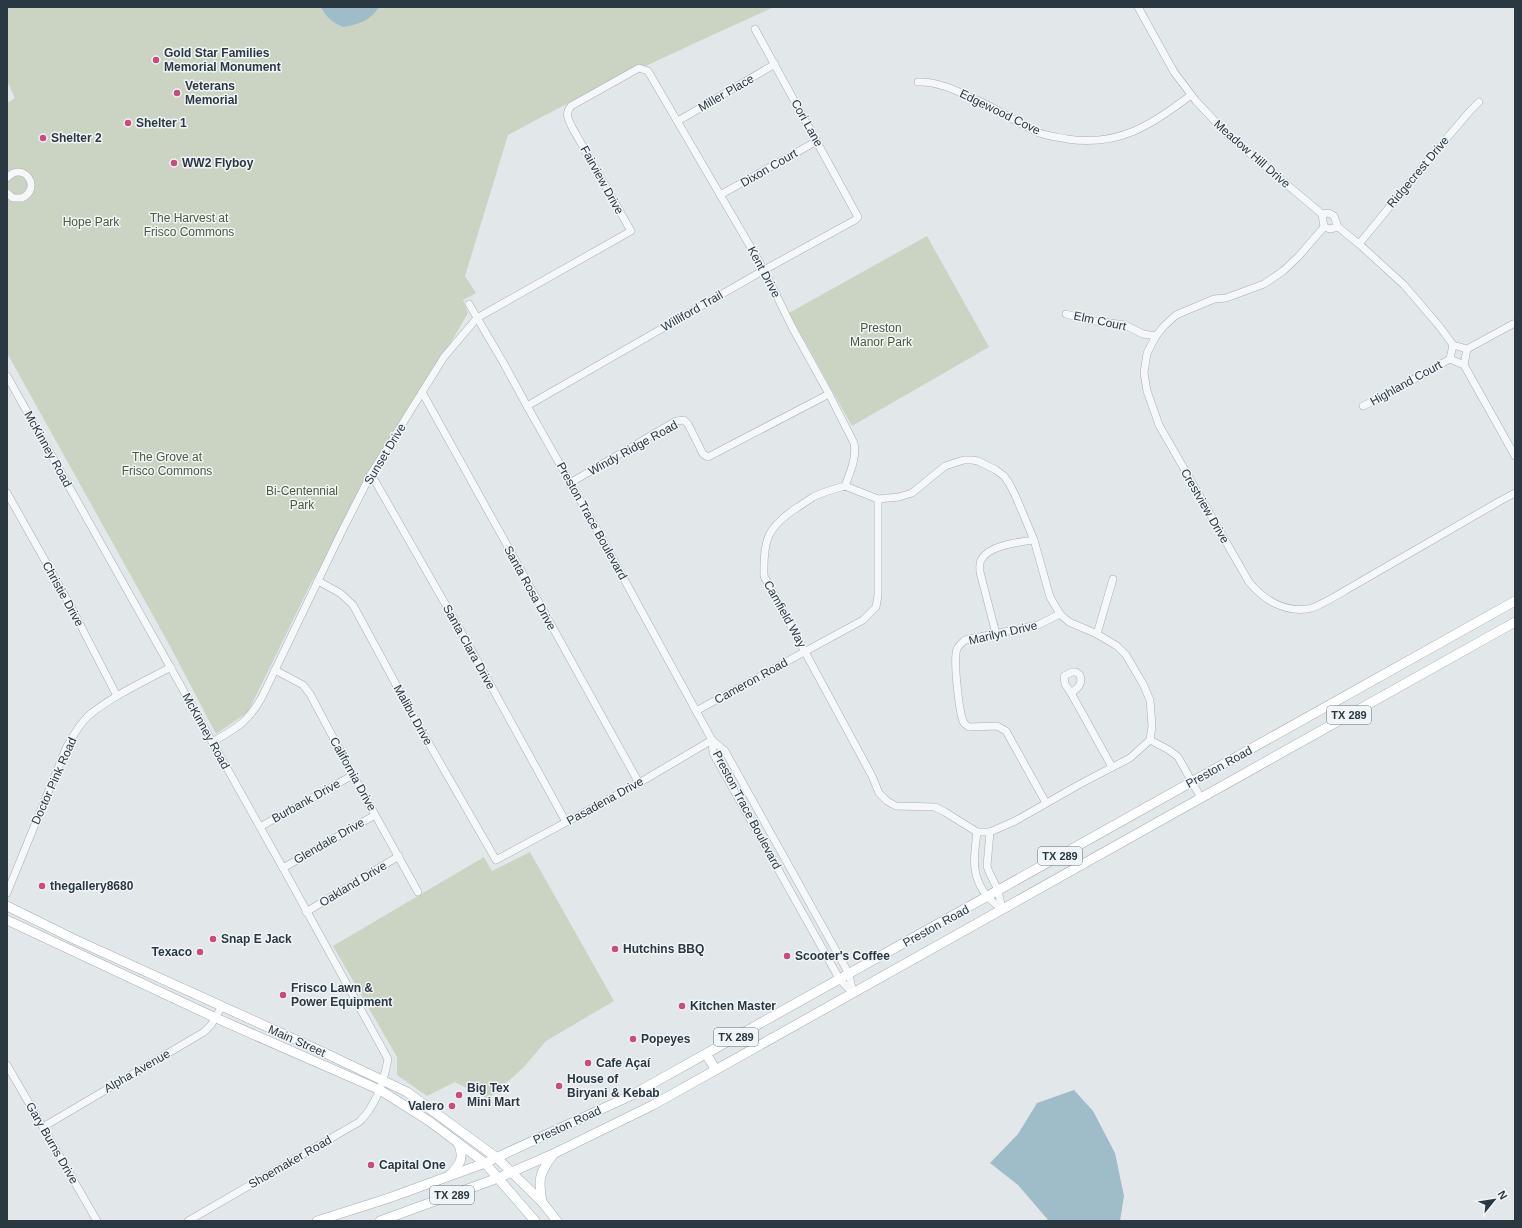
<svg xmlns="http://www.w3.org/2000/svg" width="1522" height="1228" font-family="Arial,sans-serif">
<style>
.green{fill:#cbd4c3}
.water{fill:#9ebdc9}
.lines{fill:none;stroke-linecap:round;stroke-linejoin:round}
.minor-casing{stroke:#a7afb4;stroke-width:8}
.major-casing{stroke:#a1aeb5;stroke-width:10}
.minor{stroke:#f5f7f8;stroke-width:7}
.major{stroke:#fff;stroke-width:9}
.poi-dot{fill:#cc4a7c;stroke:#f1f5f7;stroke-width:1.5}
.labels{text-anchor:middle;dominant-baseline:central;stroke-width:3;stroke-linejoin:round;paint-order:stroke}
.shield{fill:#f1f5f7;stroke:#667178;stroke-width:1}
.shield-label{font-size:11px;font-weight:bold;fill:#2a3842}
.poi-label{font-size:12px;font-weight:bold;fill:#2a3842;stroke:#f1f5f7;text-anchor:start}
.street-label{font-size:12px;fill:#2a3842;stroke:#f1f5f7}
.park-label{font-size:12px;fill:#485d38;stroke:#f1f5f7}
</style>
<rect width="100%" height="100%" fill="#e2e7ea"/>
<g class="green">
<path d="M7,7h767c-89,41 -180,81 -266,128l-43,141 11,17 -13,7 5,13 -158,272 -62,127 -32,22 -46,-88 -163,-293v-250l8,-5 -8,-17z"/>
<path d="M927,236l62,111 -137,79 -63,-113z"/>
<path d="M530,852l84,149 -68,40 -23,27 -35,31 -33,-17 -28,14 -30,-21v-18l-64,-111 151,-89 8,14z"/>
</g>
<g class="water">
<path d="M321,7h58c-8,13 -21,18 -36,20 -10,-4 -18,-11 -22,-20z"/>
<path d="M1074,1090l19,21 22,42 9,43 -4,25h-71l-31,-36 -28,-22 28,-29 19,-31z"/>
</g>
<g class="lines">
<g class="minor-casing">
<g id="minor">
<path d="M1138,7l36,65 22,29 33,35 93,78"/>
<path d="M918,82c22,-1 43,11 63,20 19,9 37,21 56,30 9,4 20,5 30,7 52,8 84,-14 124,-44"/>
<path d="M678,121l97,-57"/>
<path d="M7,178c16,-18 36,10 15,20h-9l-6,-5"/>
<path d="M720,195l97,-54"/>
<path d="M1324,227l-26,30 -15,14 -19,13 -38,14 -12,1 -38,16 -12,11 -8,10 -9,17 -3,20 3,18 12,34 90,157c14,17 34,30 58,27 11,-1 35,-17 46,-23 49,-28 98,-57 147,-85l15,-8"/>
<path d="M1338,227l-8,2 -6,-2 -2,-13 7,-1 5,3 4,11 21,17 45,41 36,42 13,18"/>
<path d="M1359,244l65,-79 46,-54 9,-9"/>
<path d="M469,304l34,58 24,44 74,131 111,203 13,11 124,223 4,19"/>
<path d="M1066,314l22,6 37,5 18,9 13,2"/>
<path d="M1467,349l46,-25"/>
<path d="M1464,365l-14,-6 3,-14 14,4 -3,16 51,91"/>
<path d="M7,376l276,492 105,191c-4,22 -12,47 -29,63l-171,99"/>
<path d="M422,392l217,391"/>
<path d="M527,406l237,-136 91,-50 3,-3 -103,-188"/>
<path d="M1363,406l23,-11 64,-36"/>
<path d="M964,460h8l6,1 18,9 8,6 5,7 7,14 18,43 16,57 10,17 9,8 28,12 20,12 9,9 17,29 7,16 2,26 -2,14 -20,18 -48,25 -67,38 -25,11h-13l-32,-20 -10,-5 -39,-1 -9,-5 -8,-8 -7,-17 -108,-200c-1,-36 3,-49 34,-69 5,-3 10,-7 15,-10 10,-5 21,-8 32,-11l33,13 21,-2 13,-4 33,-27z"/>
<path d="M371,474l96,168 99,180"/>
<path d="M570,483l106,-62 8,-1 4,4 15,30 5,3 121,-63"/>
<path d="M7,493l63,112 47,91"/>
<path d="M318,581l22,12 13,12 59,109 84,146 143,-77 73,-43"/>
<path d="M996,634l-16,-62c0,-4 -1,-8 1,-12 8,-15 38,-18 53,-20"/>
<path d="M1097,634l16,-55"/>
<path d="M275,670l28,15 7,9 43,81 65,117"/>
<path d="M1072,672h4l4,3c3,9 -2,13 -9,18l-6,-9 -1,-8z"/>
<path d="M1071,693l41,74"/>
<path d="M696,711l167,-91 13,-13 2,-12v-96"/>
<path d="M712,740l1,13 127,227 13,13"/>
<path d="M1150,740l19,10 9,7 23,41"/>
<path d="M212,742c25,-14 36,-20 50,-45l79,-164 30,-59 73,-117 33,-39 154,-87 -58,-102c-4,-8 -9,-15 -2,-23l68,-38 9,3 116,199 28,57 37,67 25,49c3,15 -4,29 -9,43"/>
<path d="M1046,803l-40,-72 -9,-5 -28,1c-3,-2 -5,-3 -6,-6 -4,-11 -10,-62 -6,-72 1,-3 5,-6 8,-9l73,-15 22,-11"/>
<path d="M260,827l93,-52"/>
<path d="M977,832c-3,24 -7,45 11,65 4,5 9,8 14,12"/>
<path d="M990,832l-3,34 2,6 9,18 4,19"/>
<path d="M283,868l92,-53"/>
<path d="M7,893l60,-147c6,-10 12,-21 21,-30 24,-20 55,-34 83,-49"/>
<path d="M306,912l93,-56"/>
<path d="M7,1065l90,156"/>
<path d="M43,1127l161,-95 7,-7 11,-19"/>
</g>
</g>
<g class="major-casing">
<g id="major">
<path d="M7,906l69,34 249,113 82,39 90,66 45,44 15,19"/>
<path d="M7,920l209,98 164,72 49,31 56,42 50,58"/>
<path d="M706,1054l10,16"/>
<path d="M450,1175c10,-11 15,-17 8,-32"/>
<path d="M542,1202c-4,-22 -3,-29 11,-47"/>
<path d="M317,1221l72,-23 96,-35 147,-68 883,-494"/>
<path d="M380,1221l118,-43 57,-25 98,-48 862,-483"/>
</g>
</g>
<use href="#minor" class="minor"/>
<use href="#major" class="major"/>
</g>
<g class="poi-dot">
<circle cx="156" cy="60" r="4"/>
<circle cx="177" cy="93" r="4"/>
<circle cx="128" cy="123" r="4"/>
<circle cx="43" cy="138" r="4"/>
<circle cx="174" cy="163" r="4"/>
<circle cx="42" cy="886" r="4"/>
<circle cx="213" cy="939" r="4"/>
<circle cx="615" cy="949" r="4"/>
<circle cx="200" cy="952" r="4"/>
<circle cx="787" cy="956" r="4"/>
<circle cx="283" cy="995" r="4"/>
<circle cx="682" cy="1006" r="4"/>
<circle cx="633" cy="1039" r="4"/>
<circle cx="588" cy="1063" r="4"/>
<circle cx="559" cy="1086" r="4"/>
<circle cx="459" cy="1095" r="4"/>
<circle cx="452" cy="1106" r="4"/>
<circle cx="371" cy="1165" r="4"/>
</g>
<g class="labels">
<g class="shield">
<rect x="1327" y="706" width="44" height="18" rx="3"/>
<rect x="1038" y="847" width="44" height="18" rx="3"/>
<rect x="714" y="1028" width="44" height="18" rx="3"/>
<rect x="430" y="1186" width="44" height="18" rx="3"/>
</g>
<g class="shield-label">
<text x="1349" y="715">TX 289</text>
<text x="1060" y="856">TX 289</text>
<text x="736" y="1037">TX 289</text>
<text x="452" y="1195">TX 289</text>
</g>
<g class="poi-label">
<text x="164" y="53">Gold Star Families<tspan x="164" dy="14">Memorial Monument</tspan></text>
<text x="185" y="86">Veterans<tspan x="185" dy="14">Memorial</tspan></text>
<text x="136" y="123">Shelter 1</text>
<text x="51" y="138">Shelter 2</text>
<text x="182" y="163">WW2 Flyboy</text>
<text x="50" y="886">thegallery8680</text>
<text x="221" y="939">Snap E Jack</text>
<text x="623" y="949">Hutchins BBQ</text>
<text x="192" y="952" text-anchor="end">Texaco</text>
<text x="795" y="956">Scooter's Coffee</text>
<text x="291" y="988">Frisco Lawn &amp;<tspan x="291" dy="14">Power Equipment</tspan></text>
<text x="690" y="1006">Kitchen Master</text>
<text x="641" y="1039">Popeyes</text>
<text x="596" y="1063">Cafe Açaí</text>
<text x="567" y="1079">House of<tspan x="567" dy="14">Biryani &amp; Kebab</tspan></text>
<text x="467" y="1088">Big Tex<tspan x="467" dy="14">Mini Mart</tspan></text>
<text x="444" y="1106" text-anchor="end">Valero</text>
<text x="379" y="1165">Capital One</text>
</g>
<g class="street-label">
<text transform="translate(726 93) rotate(-30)">Miller Place</text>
<text transform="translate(1000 112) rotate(26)">Edgewood Cove</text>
<text transform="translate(807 123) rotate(61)">Cori Lane</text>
<text transform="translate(1252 154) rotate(41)">Meadow Hill Drive</text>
<text transform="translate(769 168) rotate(-30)">Dixon Court</text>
<text transform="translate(1418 172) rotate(-50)">Ridgecrest Drive</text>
<text transform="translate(602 180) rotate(61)">Fairview Drive</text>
<text transform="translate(764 272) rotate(62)">Kent Drive</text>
<text transform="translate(692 311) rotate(-30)">Williford Trail</text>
<text transform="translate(1100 321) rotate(12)">Elm Court</text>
<text transform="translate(1406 383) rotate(-29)">Highland Court</text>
<text transform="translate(633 448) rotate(-29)">Windy Ridge Road</text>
<text transform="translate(48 449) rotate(61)">McKinney Road</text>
<text transform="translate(385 454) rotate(-59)">Sunset Drive</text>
<text transform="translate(1205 506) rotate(60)">Crestview Drive</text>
<text transform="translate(592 521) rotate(61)">Preston Trace Boulevard</text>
<text transform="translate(530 588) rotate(61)">Santa Rosa Drive</text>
<text transform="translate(63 594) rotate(61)">Christie Drive</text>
<text transform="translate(785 614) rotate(61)">Camfield Way</text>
<text transform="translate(1003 633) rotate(-13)">Marilyn Drive</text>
<text transform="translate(469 647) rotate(61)">Santa Clara Drive</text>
<text transform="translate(751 681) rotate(-29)">Cameron Road</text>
<text transform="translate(413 715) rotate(61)">Malibu Drive</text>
<text transform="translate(206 731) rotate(61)">McKinney Road</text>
<text transform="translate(1219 767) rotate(-29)">Preston Road</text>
<text transform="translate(353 774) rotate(61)">California Drive</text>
<text transform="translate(54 781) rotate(-66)">Doctor Pink Road</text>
<text transform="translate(306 801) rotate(-29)">Burbank Drive</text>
<text transform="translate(605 801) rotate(-29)">Pasadena Drive</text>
<text transform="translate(747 810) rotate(62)">Preston Trace Boulevard</text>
<text transform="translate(329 841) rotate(-30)">Glendale Drive</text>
<text transform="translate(353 884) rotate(-31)">Oakland Drive</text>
<text transform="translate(936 926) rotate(-29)">Preston Road</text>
<text transform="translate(297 1041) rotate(24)">Main Street</text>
<text transform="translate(137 1071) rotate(-30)">Alpha Avenue</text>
<text transform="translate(567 1125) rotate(-25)">Preston Road</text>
<text transform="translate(52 1143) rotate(60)">Gary Burns Drive</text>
<text transform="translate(290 1162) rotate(-30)">Shoemaker Road</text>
</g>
<g class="park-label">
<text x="189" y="218">The Harvest at<tspan x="189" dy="14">Frisco Commons</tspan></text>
<text x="91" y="222">Hope Park</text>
<text x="881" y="328">Preston<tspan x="881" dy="14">Manor Park</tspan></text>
<text x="167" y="457">The Grove at<tspan x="167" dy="14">Frisco Commons</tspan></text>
<text x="302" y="491">Bi-Centennial<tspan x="302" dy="14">Park</tspan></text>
</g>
</g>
<rect width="1522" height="1228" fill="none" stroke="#2a3842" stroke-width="16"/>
<g transform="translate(1494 1200) rotate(60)" stroke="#f1f5f7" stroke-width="3" paint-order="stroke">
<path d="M0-3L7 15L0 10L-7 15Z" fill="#2a3842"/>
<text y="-6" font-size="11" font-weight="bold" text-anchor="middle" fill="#2a3842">N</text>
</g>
</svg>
